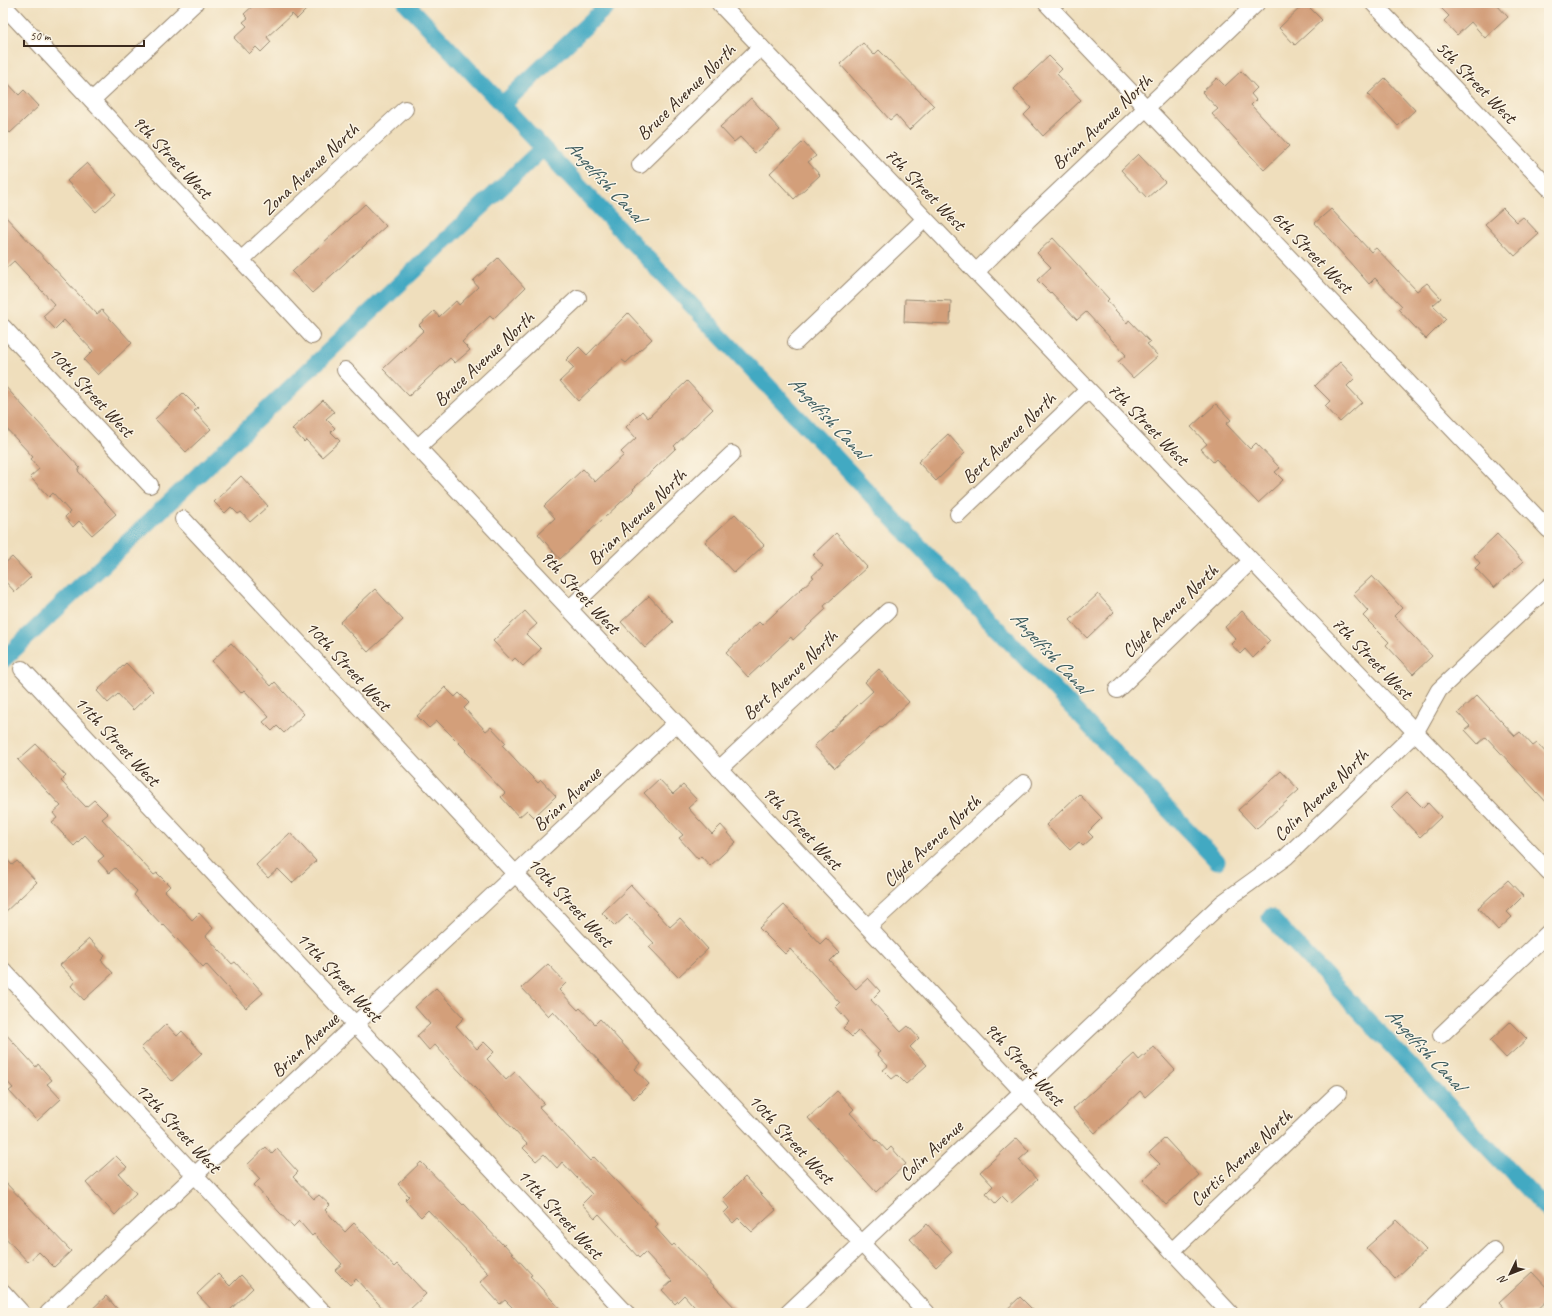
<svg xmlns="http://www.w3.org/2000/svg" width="1552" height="1316" font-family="Caveat,sans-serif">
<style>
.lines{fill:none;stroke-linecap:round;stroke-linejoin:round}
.canal{stroke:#42a9c2;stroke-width:17}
.building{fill:#d39f7a}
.minor-casing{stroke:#95846d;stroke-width:18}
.minor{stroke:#fff;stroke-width:16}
.labels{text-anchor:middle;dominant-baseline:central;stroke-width:3;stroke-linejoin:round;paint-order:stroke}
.street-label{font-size:19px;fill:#3b2a1e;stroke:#fcf5e5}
.water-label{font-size:20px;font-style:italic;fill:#3e5d60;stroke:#fcf5e5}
</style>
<rect width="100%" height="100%" fill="#fcf5e5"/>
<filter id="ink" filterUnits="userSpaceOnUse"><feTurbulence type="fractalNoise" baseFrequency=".025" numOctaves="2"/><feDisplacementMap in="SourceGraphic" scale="8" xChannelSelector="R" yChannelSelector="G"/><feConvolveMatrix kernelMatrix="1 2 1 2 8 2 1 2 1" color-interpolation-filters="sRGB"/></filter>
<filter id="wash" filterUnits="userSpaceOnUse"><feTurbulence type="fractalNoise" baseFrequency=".012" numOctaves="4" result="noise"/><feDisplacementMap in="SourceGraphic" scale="16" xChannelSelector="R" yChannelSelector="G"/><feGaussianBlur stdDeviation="0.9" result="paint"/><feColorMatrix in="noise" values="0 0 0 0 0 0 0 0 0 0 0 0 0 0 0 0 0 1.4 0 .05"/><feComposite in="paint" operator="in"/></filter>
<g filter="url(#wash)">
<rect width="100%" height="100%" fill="#efdebc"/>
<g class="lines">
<g class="canal">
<path d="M406,3l811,858"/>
<path d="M502,105l108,-102"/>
<path d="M3,660l540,-512"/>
<path d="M1270,917l279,295"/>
</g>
</g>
<g id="blocks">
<g class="building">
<path d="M256,3h57l-16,16 -5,-5 -25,23 4,5 -10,10 -5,-5 -7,7 -15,-16 13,-12 -4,-4 5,-4 -4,-4z"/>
<path d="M1305,3l17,17 -27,25 -16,-17z"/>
<path d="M1436,3h59l13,14 -23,21 -14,-16 -14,13 -13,-14 5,-5z"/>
<path d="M863,43l11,12 5,-5 55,56 -25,24 -13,-15 -6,5 -50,-56z"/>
<path d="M1049,56l13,13 -5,5 24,26 -38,36 -19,-21 7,-7 -17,-19z"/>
<path d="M1241,71l16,17 -6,6 5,6 -5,5 38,41 -25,24 -52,-56 6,-5 -16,-17 15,-14 8,8z"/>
<path d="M3,78l16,17 5,-5 15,16 -29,27 -7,-8z"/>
<path d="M1385,78l30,32 -17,16 -30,-32z"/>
<path d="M751,98l29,32 -25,23 -15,-16 -6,5 -14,-15z"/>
<path d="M803,142l13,14 -8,6 12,13 -26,24 -24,-26z"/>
<path d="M1138,154l27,28 -18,16 -26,-28z"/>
<path d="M87,163l29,31 -20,18 -29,-31z"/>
<path d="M365,204l21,22 -74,67 -20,-21z"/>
<path d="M1503,208l14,14 6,-5 16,17 -24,22 -30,-32z"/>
<path d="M1331,209l40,43 5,-4 41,43 10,-8 14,15 -8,7 13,14 -20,20 -28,-30 4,-3 -27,-28 -6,6 -54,-61z"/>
<path d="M3,214l94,100 5,-4 30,33 -34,32 -14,-15 9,-9 -29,-31 -9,9 -12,-13 12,-11 -14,-15 -27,-29 -11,10z"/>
<path d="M1053,238l56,61 -2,2 20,22 2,-3 21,22 -3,2 11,12 -25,22 -15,-16 8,-7 -40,-43 -9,8 -26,-28 -1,1 -13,-13 14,-13 -14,-14z"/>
<path d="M498,258l27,30 -32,31 -3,-3 -28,26 8,8 -15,13 -5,-5 -41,38 -26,-27 41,-39 -5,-5 15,-14 5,6 17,-16 3,4 19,-18 -5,-6z"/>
<path d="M905,299l46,2 -1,23 -46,-2z"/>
<path d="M628,313l24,26 -26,24 -4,-3 -44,41 -18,-20 14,-13 -8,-8 13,-13 8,8z"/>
<path d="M1340,362l15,16 -8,8 15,16 -22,20 -15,-16 5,-5 -15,-15z"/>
<path d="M687,381l26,28 -39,37 2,2 -43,41 1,1 -74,69 -22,-25 17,-16 -11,-12 39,-37 12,13 29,-27 -3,-3 15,-14 -10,-11 16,-16 6,7z"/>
<path d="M3,384l77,84 -2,3 38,43 -24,21 -13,-14 -6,6 -8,-10 5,-5 -17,-19 -4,4 -19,-20 9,-8 -8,-10 2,-2 -30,-32z"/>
<path d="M183,393l15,15 -4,3 17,18 -25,23 -31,-33z"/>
<path d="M323,400l11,12 -8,7 9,9 -4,4 9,9 -18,16 -16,-17 -2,2 -12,-13z"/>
<path d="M1216,404l15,16 -5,4 24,25 6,-6 24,25 -5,4 8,8 -25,23 -42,-44 -3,3 -12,-13 6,-5 -16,-17z"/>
<path d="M948,434l17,19 -29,28 -18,-19z"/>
<path d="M241,476l27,30 -18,16 -9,-10 -3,2 -7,-7 -6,6 -11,-11z"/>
<path d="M735,514l29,31 -30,28 -29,-31z"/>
<path d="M836,533l31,34 -43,39 2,3 -33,31 -2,-3 -43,40 -22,-24 33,-31 3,3 52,-48 -2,-1 11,-10 -10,-11z"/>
<path d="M1497,534l26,28 -29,26 -19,-20 5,-5 -6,-7z"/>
<path d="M12,557l19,20 -16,15 -12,-13v-14z"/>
<path d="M1372,576l30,32 -8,8 38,40 -19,18 -27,-29 3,-3 -26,-26 5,-5 -15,-17z"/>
<path d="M375,589l28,31 -35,32 -28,-30z"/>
<path d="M1098,594l16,18 -27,26 -17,-18z"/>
<path d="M649,596l24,26 -28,26 -24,-26z"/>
<path d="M525,611l12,13 -11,10 15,15 -18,17 -8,-8 -3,3 -19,-20z"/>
<path d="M1242,611l28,30 -17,17 -8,-9 -5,5 -9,-10 5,-5 -11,-12z"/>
<path d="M231,643l40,43 4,-4 29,32 -20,19 -7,-7 -5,5 -9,-9 6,-5 -25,-27 -3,3 -29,-32z"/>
<path d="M126,663l27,28 -20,19 -15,-16 -10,9 -11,-12z"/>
<path d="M879,669l30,33 -28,26 -1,-1 -45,41 -21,-22 59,-55 -8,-9z"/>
<path d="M445,687l10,10 4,-4 10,10 -5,5 22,23 5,-4 15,16 -3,3 24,26 11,11 3,-3 15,16 -22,21 -7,-7 -8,7 -18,-20 4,-4 -40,-42 1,-1 -29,-29 -8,7 -12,-12z"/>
<path d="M1477,695l38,41 5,-4 13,14 4,-3 12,13v49l-63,-68 -8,7 -13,-14 5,-4 -12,-13z"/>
<path d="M36,744l30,32 -5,5 25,26 8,-7 14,14 -6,5 52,56 3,-2 13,13 -5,5 27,29 7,-7 14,15 -7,8 26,28 3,-2 28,31 -17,15 -40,-44 -3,3 -39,-42 -1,1 -29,-31 3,-4 -22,-23 -6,5 -11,-12 6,-5 -19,-21 -11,11 -22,-24 5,-4 -4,-5 8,-7 -43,-46z"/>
<path d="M1281,771l18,19 -43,39 -18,-19z"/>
<path d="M659,779l14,15 10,-9 14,15 -9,8 24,26 9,-9 15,17 -26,24 -9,-10 -3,3 -19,-21 4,-3 -39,-42z"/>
<path d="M1407,792l16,16 5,-5 13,14 -21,20 -29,-30z"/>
<path d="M1079,794l23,24 -14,14 5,5 -10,9 -4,-4 -9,8 -24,-25z"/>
<path d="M290,833l26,28 -24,22 -14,-14 -10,9 -12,-13z"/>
<path d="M3,855l9,10 5,-4 20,21 -34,32z"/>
<path d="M1508,880l15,16 -16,16 5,5 -14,13 -20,-22z"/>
<path d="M631,885l39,42 10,-9 28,31 -30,28 -29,-30 5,-4 -27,-28 -12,11 -13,-13z"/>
<path d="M784,905l36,39 6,-6 13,14 -9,9 26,28 12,-11 12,13 -9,9 30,32 7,-6 11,12 -9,9 17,18 -21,19 -9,-9 -5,4 -9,-9 5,-4 -11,-12 3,-2 -21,-22 -7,7 -9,-9 6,-6 -13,-15 4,-4 -50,-54 -5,5 -26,-26z"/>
<path d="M89,939l16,17 -4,4 12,13 -29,27 -13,-14 4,-5 -15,-16z"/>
<path d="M548,964l18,19 -7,7 19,20 2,-2 15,16 5,-5 40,44 -5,6 14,15 -15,15 -81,-88 -5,5 -26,-28z"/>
<path d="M436,988l28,30 -8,8 21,23 7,-7 10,10 -7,7 19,21 9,-8 29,31 -5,4 51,54 4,-4 64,67 -3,3 17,19 2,-2 66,69h-40l-16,-18 -9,9 -13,-14 10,-9 -27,-29 -6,6 -40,-44 -4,4 -13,-14 10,-10 -30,-32 -5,6 -13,-14 -8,7 -13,-13 4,-4 -92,-99 -6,5 -12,-14 13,-12 -15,-17z"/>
<path d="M1510,1022l17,17 -21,19 -16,-17z"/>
<path d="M166,1024l11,12 5,-5 20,22 -30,28 -31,-33z"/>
<path d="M3,1031l33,36 2,-3 14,16 -5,4 14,15 -24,22 -28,-30 4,-3 -10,-11z"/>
<path d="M1154,1047l21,23 -30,27 -5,-6 -45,42 -22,-24 61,-55 5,6z"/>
<path d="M837,1091l17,18 -4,4 26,28 1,-1 10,11 4,-4 15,17 -30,28 -68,-74z"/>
<path d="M1017,1138l12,13 -10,9 18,20 -27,24 -8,-8 -7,7 -9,-10 7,-7 -13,-14z"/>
<path d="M1165,1138l34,37 -33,30 -23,-25 17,-16 -11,-11z"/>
<path d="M266,1147l6,7 5,-5 21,23 -5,5 21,22 5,-4 11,10 -5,5 20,22 9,-9 41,44 3,-3 28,30 -20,19h-19l-31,-34 -6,6 -15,-15 7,-6 -28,-30 -2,2 -13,-15 -6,6 -39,-42 6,-6 -13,-14z"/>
<path d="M116,1156l11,11 -8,7 17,19 -21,22 -29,-32z"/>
<path d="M421,1162l42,43 1,-1 39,41 1,-1 28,31 -2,1 34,37h-46l-13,-13 -5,4 -20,-22 9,-8 -61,-64 -7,7 -16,-17 4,-4 -11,-12z"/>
<path d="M745,1177l31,33 -24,22 -14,-14 -5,5 -9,-10 5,-5 -7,-8z"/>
<path d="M3,1180l68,71 -17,16 -15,-15 -11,10 -25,-27z"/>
<path d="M1397,1220l29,30 -31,29 -29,-31z"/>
<path d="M927,1224l25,28 -16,15 -26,-28z"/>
<path d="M1532,1272l17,18v9l-15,14h-25l-10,-11z"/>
<path d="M218,1274l12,12 11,-11 12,13 -26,25h-12l-18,-19z"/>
<path d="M106,1296l15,17h-33z"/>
<path d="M1020,1297l16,16h-33z"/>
</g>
</g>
</g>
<g filter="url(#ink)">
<use href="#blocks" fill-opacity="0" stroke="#95846d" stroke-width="1"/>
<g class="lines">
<g class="minor-casing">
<g id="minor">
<path d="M719,3l830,869"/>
<path d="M1046,3l503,527"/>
<path d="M1373,3l176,185"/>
<path d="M3,5l309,331"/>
<path d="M92,100l103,-97"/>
<path d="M640,165l121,-118"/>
<path d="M241,260l164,-151"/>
<path d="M977,271l51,-51 229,-217"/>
<path d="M3,327l147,158"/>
<path d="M796,342l129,-123"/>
<path d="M345,370l885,943"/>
<path d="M417,448l161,-150"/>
<path d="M958,514l130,-124"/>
<path d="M183,519l744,794"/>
<path d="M569,609l163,-155"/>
<path d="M22,669l604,644"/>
<path d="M1117,690l134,-129"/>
<path d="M719,769l169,-158"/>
<path d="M868,927l156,-144"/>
<path d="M3,970l321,343"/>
<path d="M1441,1035l108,-103"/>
<path d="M1172,1251l166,-158"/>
<path d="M3,1292l19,21"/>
<path d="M48,1313l628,-590"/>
<path d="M788,1313l434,-410 64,-46 129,-124 24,-43 110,-104"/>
<path d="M1428,1313l66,-63"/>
</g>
</g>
<use href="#minor" class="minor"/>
</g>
</g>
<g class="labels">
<g class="street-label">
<text transform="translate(1476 82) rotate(46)">5th Street West</text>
<text transform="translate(686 92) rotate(-44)">Bruce Avenue North</text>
<text transform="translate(1102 122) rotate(-43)">Brian Avenue North</text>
<text transform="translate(172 157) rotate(47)">9th Street West</text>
<text transform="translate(310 169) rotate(-43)">Zona Avenue North</text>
<text transform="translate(925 189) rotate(46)">7th Street West</text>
<text transform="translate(1312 252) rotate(46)">6th Street West</text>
<text transform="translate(484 359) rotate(-43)">Bruce Avenue North</text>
<text transform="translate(91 392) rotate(47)">10th Street West</text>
<text transform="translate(1148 424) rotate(46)">7th Street West</text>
<text transform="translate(1009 438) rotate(-44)">Bert Avenue North</text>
<text transform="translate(637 517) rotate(-44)">Brian Avenue North</text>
<text transform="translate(580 592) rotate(47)">9th Street West</text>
<text transform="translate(1170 611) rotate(-44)">Clyde Avenue North</text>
<text transform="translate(1372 658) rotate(46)">7th Street West</text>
<text transform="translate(348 666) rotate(47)">10th Street West</text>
<text transform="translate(790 675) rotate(-43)">Bert Avenue North</text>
<text transform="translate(117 741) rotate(47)">11th Street West</text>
<text transform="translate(1321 795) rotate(-44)">Colin Avenue North</text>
<text transform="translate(567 799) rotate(-43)">Brian Avenue</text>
<text transform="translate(802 828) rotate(47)">9th Street West</text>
<text transform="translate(932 841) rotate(-43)">Clyde Avenue North</text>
<text transform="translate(570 902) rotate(47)">10th Street West</text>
<text transform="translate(339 977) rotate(47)">11th Street West</text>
<text transform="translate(305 1045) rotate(-43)">Brian Avenue</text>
<text transform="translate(1024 1064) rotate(47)">9th Street West</text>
<text transform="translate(178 1128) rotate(47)">12th Street West</text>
<text transform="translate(791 1139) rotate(47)">10th Street West</text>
<text transform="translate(931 1151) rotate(-43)">Colin Avenue</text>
<text transform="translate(1241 1158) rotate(-43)">Curtis Avenue North</text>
<text transform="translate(560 1214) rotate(47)">11th Street West</text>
</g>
<g class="water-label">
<text transform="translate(605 181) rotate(47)">Angelfish Canal</text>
<text transform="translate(828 417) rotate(47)">Angelfish Canal</text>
<text transform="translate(1050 652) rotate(47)">Angelfish Canal</text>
<text transform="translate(1425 1049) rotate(47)">Angelfish Canal</text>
</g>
</g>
<rect width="1552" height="1316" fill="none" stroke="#fcf5e5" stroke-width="16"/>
<g transform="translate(1510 1274) rotate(227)" stroke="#fcf5e5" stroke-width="3" paint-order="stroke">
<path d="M0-3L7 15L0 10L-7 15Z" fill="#3b2a1e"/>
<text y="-6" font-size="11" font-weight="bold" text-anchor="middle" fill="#3b2a1e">N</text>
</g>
<path d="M24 40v6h120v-6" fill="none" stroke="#3b2a1e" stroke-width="2"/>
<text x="30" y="40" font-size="12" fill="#3b2a1e" stroke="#fcf5e5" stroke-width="3" paint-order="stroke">50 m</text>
</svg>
